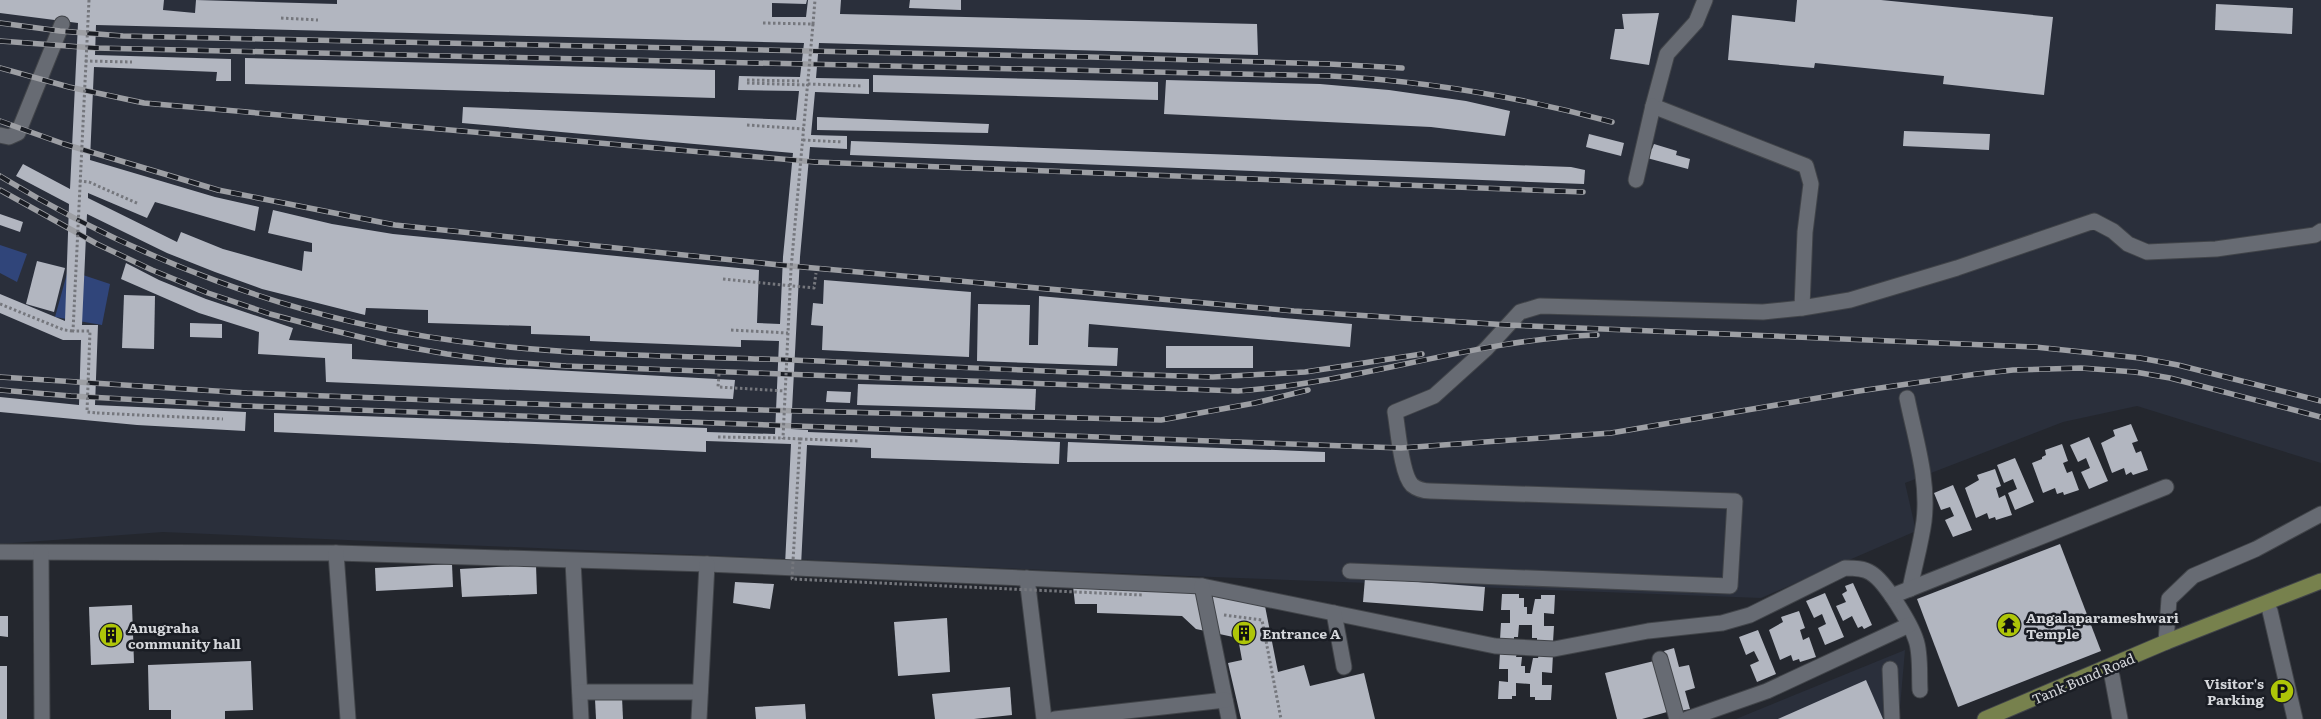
<svg xmlns="http://www.w3.org/2000/svg" width="2321" height="719" font-family="Literata,serif">
<style>
.built{fill:#2a2f3b}
.green{fill:#30457a}
.building{fill:#b2b6c0;fill-rule:evenodd}
.lines{fill:none;stroke-linecap:round;stroke-linejoin:round}
.minor-casing{stroke:#414449;stroke-width:17}
.major-casing{stroke:#414449;stroke-width:17}
.path{stroke:#75777d;stroke-width:3;stroke-dasharray:2.5 2.5;stroke-linecap:butt}
.minor{stroke:#676b73;stroke-width:15}
.major{stroke:#77814d;stroke-width:15}
.rail-casing{stroke:#9d9fa4;stroke-width:5.5}
.rail{stroke:#1a1d24;stroke-width:4;stroke-dasharray:11;stroke-linecap:butt}
.path-bridge{stroke:#75777d;stroke-width:3;stroke-dasharray:2.5 2.5;stroke-linecap:butt}
.labels{text-anchor:middle;dominant-baseline:central;stroke-width:5;stroke-linejoin:round;paint-order:stroke}
.poi-label{font-size:14px;font-weight:bold;fill:#d5d7db;stroke:#1a1d24;text-anchor:start}
.street-label{font-size:14px;fill:#d5d7db;stroke:#1a1d24}
</style>
<rect width="100%" height="100%" fill="#24272e"/>
<g class="built">
<path d="M0,0h2321v463l-184,-57 -74,16 -158,61 11,48 -155,67 -574,-22 -1024,-44 -163,12z"/>
<path d="M1905,650l-6,69h-163z"/>
</g>
<g class="green">
<path d="M0,245l27,9 -10,28 -17,-9z"/>
<path d="M68,270l42,14 -8,41 -47,-8z"/>
</g>
<g class="building">
<path d="M0,0h164l-1,10 32,3 1,-13 141,4v-4h470l-1,4 -34,-1v14h34l2,-17h33l-1,14 417,10 1,31 -439,-12 -3,35 53,1v15l-54,-2 -4,43 36,1v13l-37,-2 -10,110 -9,172 17,1v2l252,10 -1,22 -188,-6v-10l-64,-3 -6,121 -16,-1 6,-121 -85,-3v11l-432,-20v-19l433,15v4l68,2 4,-93 -38,-1v7l-151,-6v-5l-59,-2v-8l-103,-3v-13l-62,-2 -1,7 -103,-26 -47,-17 -48,-19 -80,-39 -5,111h16l-3,80 151,7 -1,19 -108,-6 -137,-13v-15l79,8 2,-65h-18l-63,-27v-19l65,27 4,-117 -53,-28 7,-12 47,25 8,-166 -78,-10zM96,25l708,18 -4,34 -61,-1 -1,14 61,1 -3,29 -333,-13 -1,16 331,30 -10,104 -3,67 -23,-1 2,-53 -366,-36 -61,-10 -59,-14 -5,23 44,10v9l-8,-1 -2,20 -79,-22 -42,-17 -4,10 -89,-44v-5l59,25 8,-16 100,29 4,-24 -44,-10 -125,-37 4,-93 123,5 -1,9h15v-22l-136,-4z"/>
<path d="M910,0h51v10l-52,-2z"/>
<path d="M1797,0h84l172,17 -9,78 -101,-11 1,-8 -129,-13 -1,5 -86,-8 4,-45 63,7z"/>
<path d="M2216,4l77,4 -1,26 -77,-4z"/>
<path d="M1659,13l-10,52 -39,-6 5,-30h9l-2,-15z"/>
<path d="M245,58l470,12v28l-470,-14z"/>
<path d="M873,75l285,7v18l-285,-8z"/>
<path d="M1166,80l154,4 69,6 77,11 44,10 -5,25 -74,-9 -267,-13z"/>
<path d="M817,117l172,7 -1,9 -171,-3z"/>
<path d="M1904,131l86,3 -1,16 -86,-4z"/>
<path d="M1589,134l35,9 -3,13 -35,-9z"/>
<path d="M851,141l720,26 14,3 -1,14 -734,-29z"/>
<path d="M1654,144l23,7 -1,4 14,4 -2,10 -41,-11 2,-9h3z"/>
<path d="M0,214l23,8 -3,10 -20,-7z"/>
<path d="M37,261l28,7 -11,44 -28,-8z"/>
<path d="M126,263l33,17 47,19 87,29 -4,12 63,4v15l383,21 -2,19 -407,-17 -1,-24 -67,-4 1,-22 -60,-19 -78,-34z"/>
<path d="M824,280l147,12 -2,65 -147,-7 1,-24 -12,-1 2,-22 10,1z"/>
<path d="M124,295l31,1 -1,53 -32,-1z"/>
<path d="M1039,296l313,28 -2,23 -261,-23 -1,23 30,1 -1,18 -140,-5 1,-57 52,1 -1,40h9z"/>
<path d="M190,323l32,1v14l-32,-1z"/>
<rect x="1166" y="346" width="87" height="22"/>
<path d="M858,384l178,5 -1,21 -178,-5z"/>
<path d="M827,391l24,1 -1,11 -24,-1z"/>
<path d="M2131,424l7,17 -6,2 4,10 5,-2 7,19 -15,5 -2,-3 -5,3 -2,-7 -12,5 -11,-30 14,-7 -2,-6z"/>
<path d="M2089,437l19,44 -19,8 -8,-17 9,-4 -4,-10 -8,4 -8,-17z"/>
<path d="M1068,442l257,10v10h-258z"/>
<path d="M2062,444l6,17 -5,2 4,10 5,-2 7,19 -15,5 -1,-3 -6,2 -2,-6 -12,5 -11,-30 10,-4v-2l4,-2 -1,-5z"/>
<path d="M2015,458l19,44 -19,8 -7,-17 9,-4 -4,-10 -9,4 -7,-18z"/>
<path d="M1995,469l6,17 -5,2 3,10 6,-3 7,20 -16,5 -1,-3 -6,2 -2,-6 -11,5 -11,-30 14,-8 -2,-5z"/>
<path d="M1953,485l19,45 -19,7 -8,-17 9,-4 -4,-9 -9,3 -7,-17z"/>
<path d="M2060,544l41,107 -143,56 -41,-108z"/>
<path d="M452,564l1,23 -77,4 -1,-23z"/>
<path d="M536,565l1,29 -75,3 -2,-28z"/>
<path d="M1365,578l120,9 -2,24 -120,-9z"/>
<path d="M735,582l39,2 -4,25 -37,-6z"/>
<path d="M1853,583l19,42 -8,4 -2,-3 -4,2 -6,-12 -9,5 -7,-15 10,-4 -4,-8 5,-3 -2,-5z"/>
<path d="M1073,586l131,7 61,13 13,66 26,-7 6,21 54,-13 11,46h-134l-13,-56 14,-3 -4,-22 -42,-9 -14,-13 -85,-3v-9h-22z"/>
<path d="M1825,593l19,44 -19,8 -7,-17 8,-4 -4,-10 -8,4 -8,-17z"/>
<path d="M1502,594h17v4h5v9h3v7h5l3,-15h6v-4h14l-1,19 -10,-1v13h10l-1,16 -16,-1v-3h-5v-13h-13l-1,12h-4v3h-14l1,-17h9v-13h-9z"/>
<path d="M132,605l2,58 -43,2 -2,-58z"/>
<path d="M1799,611l6,17 -5,2 3,10 6,-3 7,20 -16,5 -1,-3 -6,2 -2,-6 -11,5 -11,-30 14,-8 -2,-5z"/>
<path d="M0,616h8v21l-8,-1z"/>
<path d="M947,618l3,54 -52,4 -4,-54z"/>
<path d="M1758,630l18,44 -19,8 -7,-17 9,-4 -5,-10 -8,4 -7,-18z"/>
<path d="M1674,648l5,19 10,-2 6,23 -10,3 5,18 -10,2 -16,-60z"/>
<path d="M1500,652l17,1 -1,4h6l-1,9h4v7h5l3,-15h5l1,-4h14l-1,19 -10,-1v13h10l-1,15h-16v-3h-5v-13l-14,-1v13h-4v3h-14l1,-18 9,1v-13h-9z"/>
<path d="M251,661l2,49 -28,1v8h-54v-9h-22l-1,-45z"/>
<path d="M1654,661l13,51 -25,7h-25l-12,-46z"/>
<rect x="0" y="666" width="7" height="53"/>
<path d="M1866,680l17,39h-105z"/>
<path d="M1010,687l2,28 -38,4h-39l-3,-25z"/>
<path d="M622,697l1,22h-27l-1,-20z"/>
<path d="M805,704l1,15h-50l-1,-12z"/>
</g>
<g class="lines">
<g class="minor-casing">
<g id="minor">
<path d="M1705,0l-9,22 -29,32 -14,52 153,60 5,18 -6,48 -3,76"/>
<path d="M0,135l9,2 9,-4 44,-109"/>
<path d="M1636,180l17,-74"/>
<path d="M1907,398c8,40 22,81 17,123 -3,23 -10,46 -14,68"/>
<path d="M0,552l336,1 371,11 495,22 293,60 59,3 94,-18 74,-8 28,-8 95,-47c9,0 19,0 26,5 14,8 40,51 45,67 5,14 3,35 4,50"/>
<path d="M41,553l1,166"/>
<path d="M336,553l12,166"/>
<path d="M573,561l8,158"/>
<path d="M1350,571l380,15 5,-85 -305,-10c-6,0 -13,-2 -18,-6 -11,-11 -14,-57 -17,-73l39,-16 52,-47 34,-37 20,-6 223,6 39,-4 48,-8 107,-32 137,-47 19,10 15,13 19,8 69,-3 99,-14 6,-4"/>
<path d="M1027,578l17,141"/>
<path d="M1202,586l27,133"/>
<path d="M1892,596l274,-109"/>
<path d="M2270,611l25,108"/>
<path d="M1334,613l10,54"/>
<path d="M2166,642l3,-43 24,-23 63,-27 65,-35"/>
<path d="M1660,659l17,60"/>
<path d="M1890,669l2,50"/>
<path d="M2112,676l8,43"/>
<path d="M580,692h120"/>
<path d="M699,719l8,-155"/>
<path d="M1055,719l170,-19"/>
<path d="M1687,719l80,-28 142,-66"/>
</g>
</g>
<g class="major-casing">
<path id="major" d="M1985,719l181,-77 155,-61"/>
</g>
<g class="path">
<path d="M281,18l37,2"/>
<path d="M763,23l50,1 2,-24"/>
<path d="M85,61l47,1"/>
<path d="M747,80l52,1"/>
<path d="M747,83l61,2"/>
<path d="M808,84l55,2"/>
<path d="M747,125l57,4"/>
<path d="M803,140l40,2"/>
<path d="M79,181l10,1 50,22"/>
<path d="M723,279l91,9 2,-15"/>
<path d="M0,304l64,26 9,1"/>
<path d="M731,330l57,3"/>
<path d="M719,374l-1,13 67,4"/>
<path d="M97,413l126,6"/>
<path d="M718,437l65,1"/>
<path d="M800,439l59,2"/>
<path d="M1224,615l38,5 19,99"/>
</g>
<use href="#minor" class="minor"/>
<use href="#major" class="major"/>
<g class="rail-casing">
<g id="rail">
<path d="M0,23l60,8 63,5 967,21 239,7 73,4"/>
<path d="M0,41l95,7 1236,28c95,5 189,21 281,46"/>
<path d="M0,68l69,19 75,16 671,59 768,30"/>
<path d="M0,121l64,23 154,46 177,35 385,40 514,46 214,14 527,22 105,11 38,7 143,36"/>
<path d="M0,176c136,83 291,142 450,164 113,16 229,16 343,20 140,6 280,13 420,17l92,-5 117,-18"/>
<path d="M0,190l97,54 55,26 56,23 62,21 57,15 58,14 62,11 60,8 59,4 672,25c121,-8 237,-52 359,-56"/>
<path d="M0,377l247,16 315,12 599,15 94,-17 53,-13"/>
<path d="M0,390l71,6 175,10 1155,42 210,-15 248,-42 118,-17 36,-4 68,-2 54,4 35,6 151,39"/>
</g>
</g>
<use href="#rail" class="rail"/>
<g class="path-bridge">
<path d="M89,0l-16,331h17l-3,81 10,1"/>
<path d="M813,24l-22,245 -8,169 17,1 -8,140 350,16"/>
</g>
</g>
<defs>
<g id="temple-disc" transform="scale(1.25)"><circle r="9.5" fill="#aec508" stroke="#1a1d24"/><path d="M0-6L5-2H3V0L6.5 2.5H4V6H1.5V3h-3V6H-4V2.5H-6.5L-3 0V-2H-5Z" fill="#111"/></g>
<g id="building-disc" transform="scale(1.25)"><circle r="9.5" fill="#aec508" stroke="#1a1d24"/><path d="M-4-6H4V6H1V3H-1V6H-4ZM-2.5-4.3h1.7v1.8h-1.7ZM.8-4.3h1.7v1.8H.8ZM-2.5-1h1.7V.8h-1.7ZM.8-1h1.7V.8H.8Z" fill="#111"/></g>
<g id="parking-disc" transform="scale(1.25)"><circle r="9.5" fill="#aec508" stroke="#1a1d24"/><path d="M-3.5-5.5H1a3.5 3.5 0 0 1 0 7H-1V5.5H-3.5ZM-1-3.4V-.6H.8a1.4 1.4 0 0 0 0-2.8Z" fill="#111"/></g>
</defs>
<g fill-rule="evenodd">
<use href="#temple-disc" x="2009" y="625"/>
<use href="#building-disc" x="1244" y="633"/>
<use href="#building-disc" x="111" y="635"/>
<use href="#parking-disc" x="2282" y="691"/>
</g>
<g class="labels">
<g class="poi-label">
<text x="2026" y="617">Angalaparameshwari<tspan x="2026" dy="16">Temple</tspan></text>
<text x="128" y="627">Anugraha<tspan x="128" dy="16">community hall</tspan></text>
<text x="1262" y="633">Entrance A</text>
<text x="2264" y="683" text-anchor="end">Visitor's<tspan x="2264" dy="16">Parking</tspan></text>
</g>
<g class="street-label">
<text transform="translate(2083 678) rotate(-23)">Tank Bund Road</text>
</g>
</g>
</svg>
